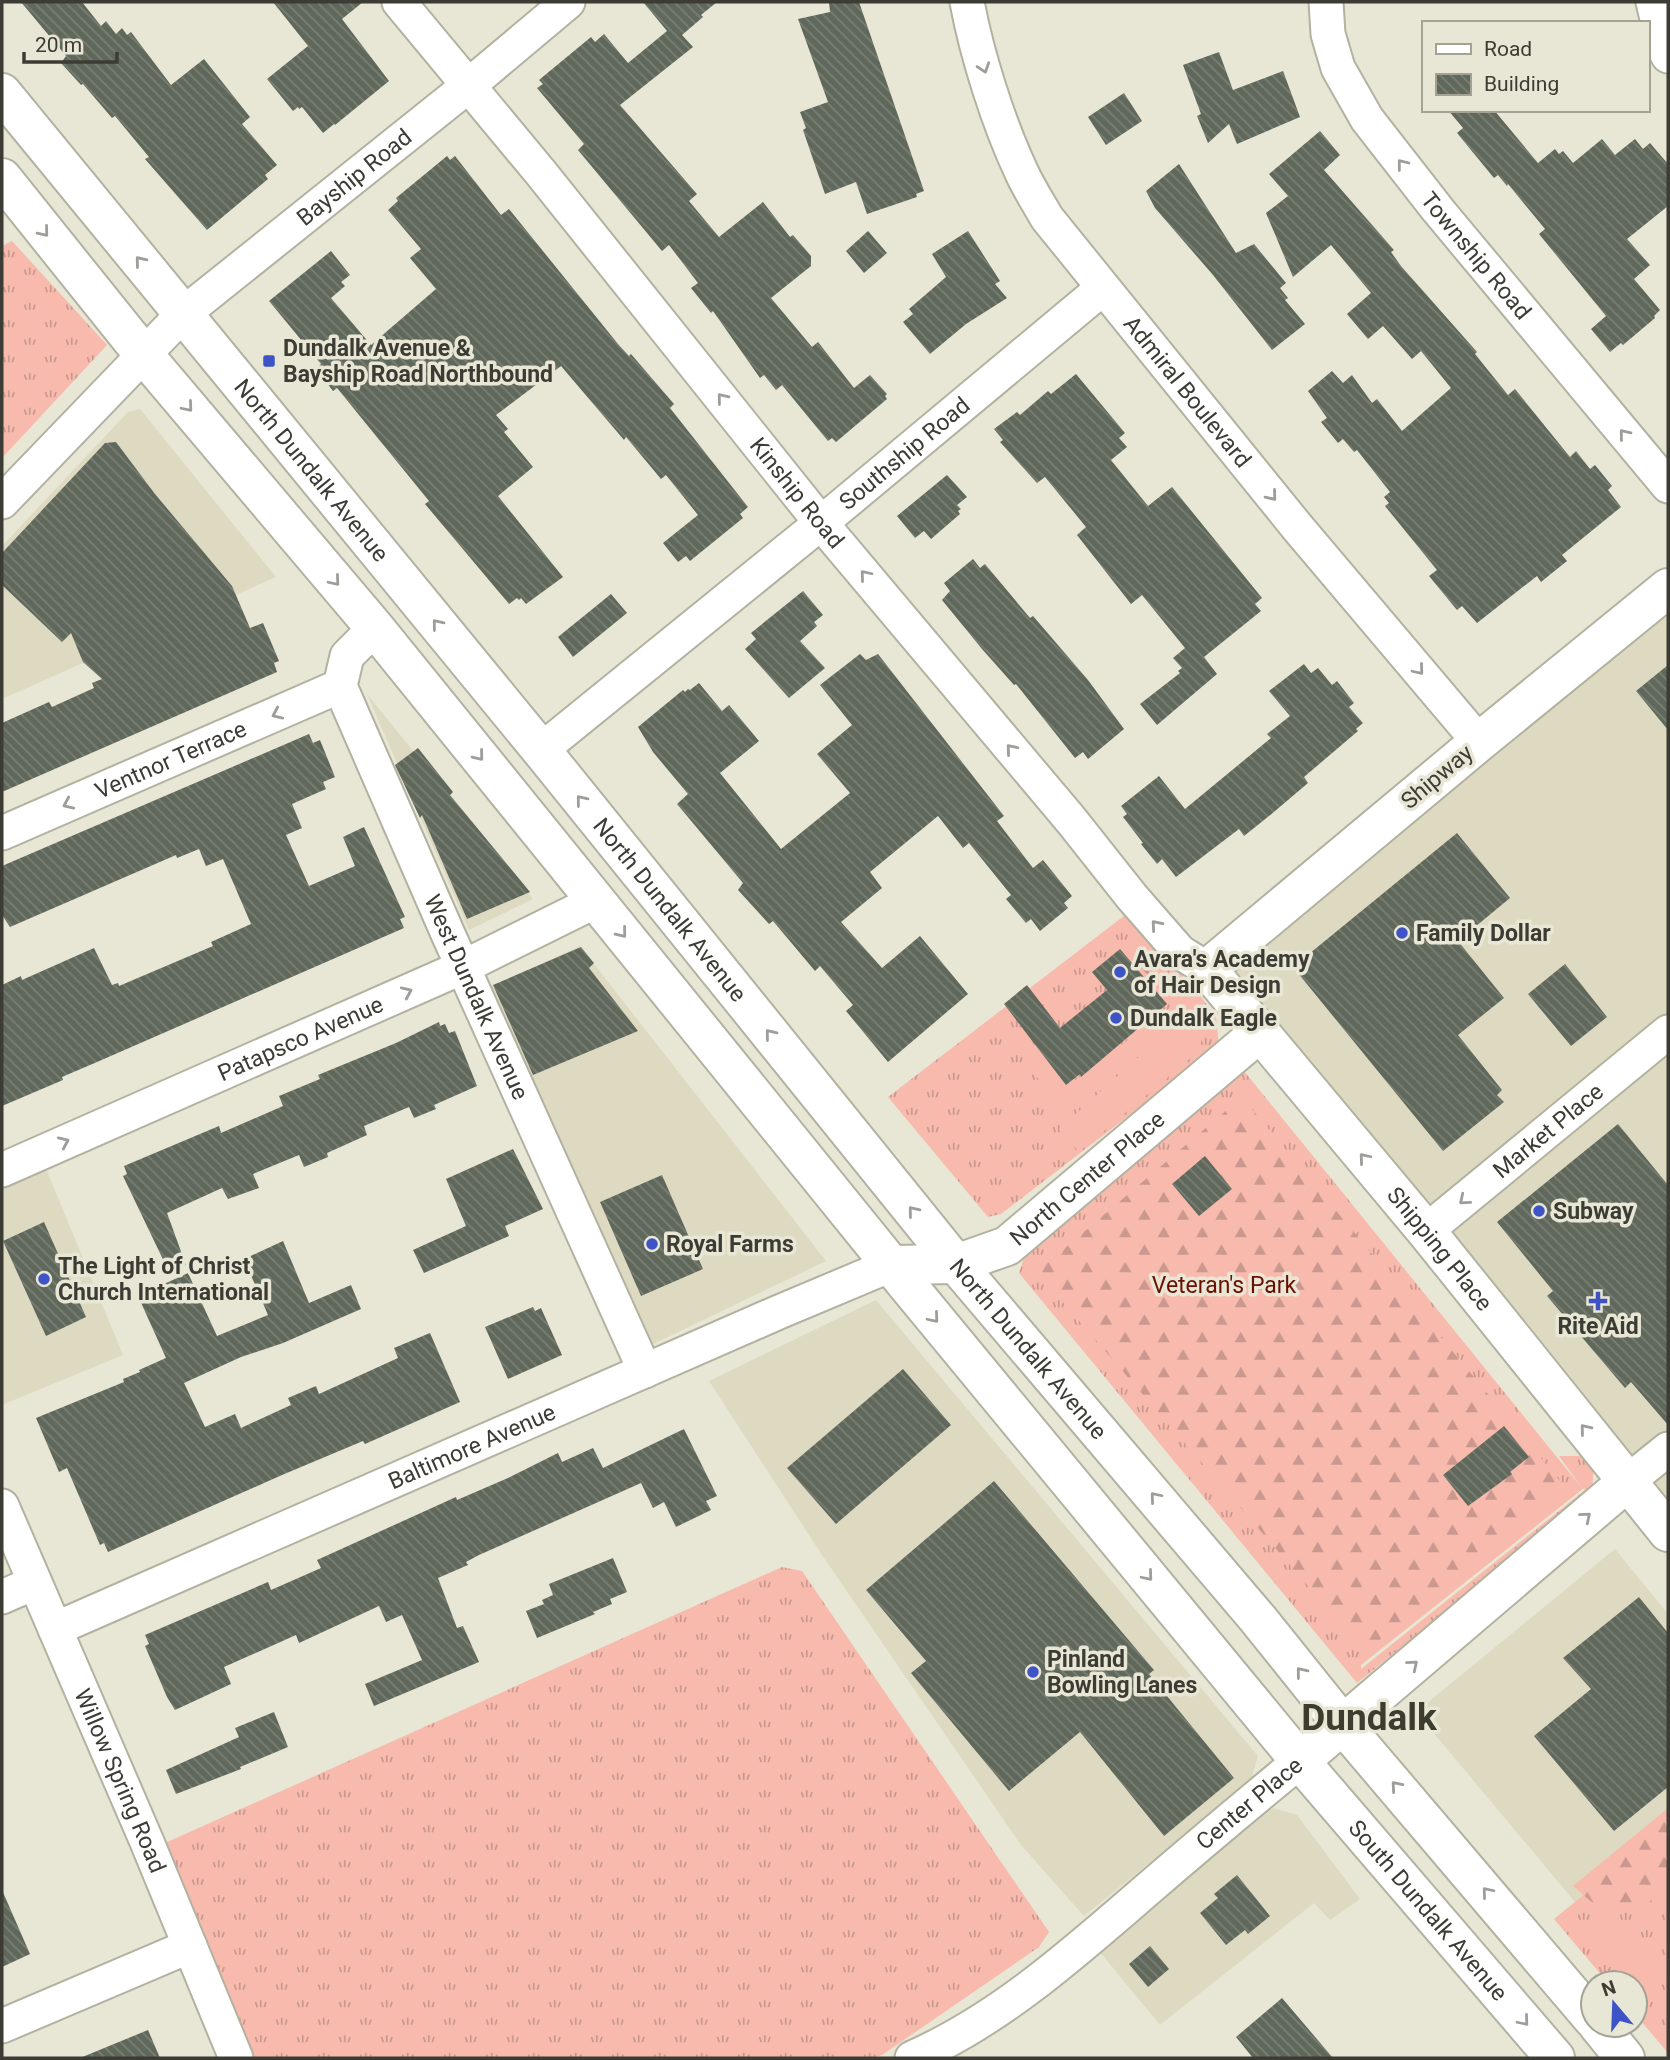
<svg xmlns="http://www.w3.org/2000/svg" width="1670" height="2060" font-family="Roboto,sans-serif">
<style>
.built{fill:#dedac1}
.grass{fill:url(#grass-tufts);fill-rule:evenodd}
.forest{fill:url(#forest-firs)}
.garden{fill:#f8baad}
.building{fill:url(#building-back-hatch)}
.lines{fill:none;stroke-linecap:round;stroke-linejoin:round}
.street-casing{stroke:#b3b1a0;stroke-width:37}
.secondary-casing{stroke:#b3b1a0;stroke-width:42}
.primary-casing{stroke:#b3b1a0;stroke-width:42}
.street{stroke:#fff;stroke-width:33}
.secondary{stroke:#fff;stroke-width:38}
.primary{stroke:#fff;stroke-width:38}
.oneway{stroke:#9e9d9a}
.poi-dot{fill:#3d53c6;stroke:#e8e6d4;stroke-width:2.5}
.labels{text-anchor:middle;dominant-baseline:central;stroke-width:7;stroke-linejoin:round;paint-order:stroke}
.street-label{font-size:23px;fill:#3c3b34;stroke:#e8e6d4}
.poi-label{font-size:23px;font-weight:bold;fill:#3c3b34;stroke:#e8e6d4;text-anchor:start}
.park-label{font-size:23px;fill:#691002;stroke:#e8e6d4}
.town-label{font-size:37px;font-weight:bold;fill:#3e3c2e;stroke:#e8e6d4}
</style>
<defs>
<pattern id="grass-tufts" width="24" height="20" patternUnits="userSpaceOnUse" patternTransform="scale(1.75)"><rect width="24" height="20" fill="#f8baad"/><path d="M3 7l-1-3M5 7V3M7 7l1-3M15 17l-1-3M17 17v-4M19 17l1-3" fill="none" stroke="#ca988e"/></pattern>
<pattern id="forest-firs" width="22" height="20" patternUnits="userSpaceOnUse" patternTransform="scale(1.75)"><rect width="22" height="20" fill="#f8baad"/><path d="M5 1l3.5 6h-7zM16 11l3.5 6h-7z" fill="#ca988e"/></pattern>
<pattern id="building-back-hatch" width="6" height="6" patternUnits="userSpaceOnUse" patternTransform="scale(1.75)"><rect width="6" height="6" fill="#60685b"/><path d="M-1 5l2 2M0 0l6 6M5-1l2 2" fill="none" stroke="#797f75"/></pattern>
</defs>
<rect width="100%" height="100%" fill="#e8e6d4"/>
<g class="built">
<path d="M140,409l136,168 -274,122v-153l126,-134z"/>
<path d="M1668,603v904l-38,-45 -198,-252 -206,-247z"/>
<path d="M367,694l166,205 -64,31z"/>
<path d="M580,946l246,315 -179,86 -158,-359z"/>
<path d="M42,1159l81,196 -121,50v-228z"/>
<path d="M876,1300l382,456 -7,24 -167,136 -63,-71 -199,-290 -113,-174z"/>
<path d="M1615,1549l53,65v212l-93,76 -159,-190z"/>
<path d="M1273,1808l24,7 63,84 -30,21 -16,-17 -154,122 -65,-79 97,-72z"/>
</g>
<g class="grass">
<path d="M12,241l95,104 -105,113v-212z"/>
<path d="M1129,912l67,78 20,27 3,29 -218,168 -13,3 -100,-120z"/>
<path d="M1244,1071l338,417 -23,-32h27l8,5 -2,32 -235,190 -338,-410 5,-15zM1584,1488l1,2 -224,179v-4z"/>
<path d="M782,1567l20,4 247,361 -10,15 -157,108 -9,3h-622l-86,-215z"/>
<path d="M1668,1826v227l-33,-39v-31h-27l-54,-64z"/>
</g>
<g class="forest">
<path d="M1142,942l38,44 -14,12 -37,-46z"/>
<path d="M1242,1097l323,390 -200,165 -328,-380z"/>
<path d="M1668,1808v77l-30,27 -44,-8 -21,-18z"/>
</g>
<g class="garden">
<path d="M1195,1006l11,20 -8,26 -119,100 -20,-23z"/>
<path d="M1171,1007l10,5 -104,89 -20,3 -35,-47 12,-13 30,45z"/>
<path d="M1588,1925l32,2 18,9 15,14 6,24 -8,27z"/>
</g>
<g class="building">
<path d="M21,2h61l19,24 5,-5 10,13 6,-6 5,7 4,-3 40,53 33,-26 46,58 -8,7 35,41 -12,10 3,4 -61,51 -62,-71 4,-2 -34,-41 -3,2 -29,-34 -2,1 -20,-22 5,-7z"/>
<path d="M273,2h90l-21,17 47,62 -54,44 -1,-1 -11,9 -21,-26 -3,2 -1,-2 -5,4 -26,-32 41,-33z"/>
<path d="M643,2h74l-16,13 2,2 -21,18 11,12 -73,58 77,89 -8,7 30,36 44,-35 27,35 3,-2 18,21v10l-40,32 41,49 6,-5 36,46 16,-13 17,19 -2,2 2,3 -51,43 -4,-4 -4,3 -46,-56 -6,5 -12,-15 -4,3 -47,-67 -2,2 -20,-25 7,-5 -29,-38 -7,6 -84,-101 6,-6 -47,-56 6,-4 -4,-4 52,-43 4,5 9,-8 24,29 39,-32z"/>
<path d="M829,2h30l65,189 -8,3 1,3 -50,17 -11,-32 -31,12 -22,-64 3,-2 -6,-16 28,-10 -30,-83 32,-7z"/>
<path d="M1219,52l14,38 50,-19 17,46 -63,27 -8,-20 -21,19 -11,-27 4,-2 -18,-49z"/>
<path d="M1124,93l18,28 -36,24 -18,-28z"/>
<path d="M1448,110h46l44,53 17,-14 4,5 4,-3 10,12 29,-24 13,16 20,-16 8,10 7,-6 18,21v42l-41,33 23,26 -16,14 26,31 -6,6 1,2 -32,27 -2,-2 -11,9 -19,-23 15,-13 -67,-82 6,-5 -37,-45 -1,2 -9,-11 -4,3 -37,-45 6,-5z"/>
<path d="M1320,131l20,24 -16,15 70,80 -3,2 10,14 76,86 -2,2 33,41 7,-6 55,68 6,-6 14,18 5,-4 17,21 -4,4 13,17 -59,48 5,6 -15,12 -11,9 -4,-6 -60,47 -15,-17 -5,4 -28,-34 8,-6 -52,-64 4,-3 -5,-6 6,-5 -33,-42 -3,2 -11,-13 -5,4 -17,-21 6,-4 -19,-27 24,-20 11,12 9,-8 20,28 5,-4 25,32 49,-43 -30,-37 -9,8 -29,-33 -15,13 -21,-25 24,-21 -40,-48 -38,32 -27,-64 22,-17 -19,-22z"/>
<path d="M447,156l3,4 5,-4 46,59 8,-6 109,135 11,12 2,-2 43,50 -4,4 78,99 -8,7 3,4 -53,43 -4,-5 -8,6 -15,-19 35,-28 -32,-40 -5,4 -35,-42 -2,3 -63,-74 -65,49 12,14 -4,3 29,35 -35,29 65,81 -37,27 -5,-6 -2,2 -2,-2 -8,6 -84,-100 4,-3 -92,-113 -4,3 -17,-22 5,-5 -52,-63 62,-50 19,24 -9,7 4,4 -14,12 40,47 65,-56 -26,-31 11,-9 -33,-39 10,-9 -2,-3z"/>
<path d="M1179,164l57,89 18,-9 32,39 -6,5 8,10 -3,2 20,24 -33,26 -59,-75 -58,-67 -9,-17z"/>
<path d="M868,231l19,22 -23,20 -18,-22z"/>
<path d="M968,231l32,50 -5,3 12,14 -41,26 -36,30 -27,-32 10,-8 -4,-5 37,-32 -14,-23z"/>
<path d="M1076,374l49,59 -6,5 8,9 -16,13 37,46 24,-19 90,111 -7,6 6,7 -57,46 13,17 -60,51 -17,-21 40,-31 -2,-2 4,-3 -9,-10 12,-10 -43,-53 -11,9 -54,-69 9,-8 -41,-50 -8,6 -37,-41 3,-2 -9,-11 23,-17 3,3 28,-24 3,3z"/>
<path d="M116,442l39,52 77,92 18,42 13,-5 16,38 -5,2 3,9 -275,120v-69l47,-21 3,5 42,-19 -2,-5 10,-4 -19,-17 -12,-29 -9,9 -60,-57v-32l103,-110z"/>
<path d="M947,475l20,22 -10,8 4,4 -3,2 2,3 -29,25 -7,-8 -9,7 -18,-22z"/>
<path d="M973,559l7,9 5,-4 45,54 3,-2 55,64 36,49 -36,30 -5,-7 -8,6 -59,-74 -2,1 -32,-36 -40,-49 8,-9 -6,-8z"/>
<path d="M803,591l20,24 -9,7 3,4 -17,15 25,27 -36,30 -44,-49 11,-10 -5,-6z"/>
<path d="M611,594l16,19 -54,44 -15,-20z"/>
<path d="M860,654l6,6 12,-6 126,162 -7,5 36,47 10,-8 29,36 -8,7 4,5 -28,23 -9,-12 -5,4 -20,-24 5,-4 -42,-52 -6,5 -25,-32 -68,56 12,16 -41,34 41,46 38,-32 48,58 -80,68 -42,-51 7,-6 -33,-39 -5,5 -42,-50 -4,3 -31,-34 5,-7 -66,-79 11,-10 -35,-42 -15,-25 45,-37 2,2 3,-3 2,1 9,-7 23,28 7,-6 30,36 -39,32 61,76 69,-56 -33,-39 35,-29 -32,-40z"/>
<path d="M1304,664l7,9 7,-5 14,17 5,-4 17,22 -5,4 14,16 -7,6 2,2 -54,46 4,6 -39,33 -25,20 -5,-7 -63,48 -14,-18 -5,5 -16,-20 2,-1 -20,-26 4,-3 -6,-8 38,-30 26,33 86,-71 -4,-4 23,-18 -21,-25z"/>
<path d="M1668,665v65l-32,-39z"/>
<path d="M309,734l4,9 7,-3 15,37 -12,5 3,7 -34,15 10,24 -16,7 23,51 46,-20 -12,-29 21,-10 41,90 -5,2 4,9 -307,134 -35,15 1,3 -61,26v-121l19,-9 1,4 72,-32 18,37 6,-2 1,3 94,-40 -2,-4 40,-18 -28,-65 -17,7 -7,-17 -22,9 -1,-3 -166,72 -8,-12v-49z"/>
<path d="M418,748l35,44 -3,3 80,97 -63,27 -45,-104 -2,3 -25,-53z"/>
<path d="M1457,833l53,65 -52,43 46,57 -46,37 44,55 -5,5 7,7 -61,49 -150,-184z"/>
<path d="M581,947l13,16 -5,5 49,63 -105,44 -40,-90z"/>
<path d="M1120,949l47,55 -86,73 -1,-3 -14,11 -62,-81 23,-19 33,43 47,-38 -15,-18z"/>
<path d="M1565,964l42,53 -36,29 -43,-52z"/>
<path d="M439,1022l1,4 5,-2 4,9 6,-2 22,55 -43,19 2,4 -22,9 -5,-11 -45,19 3,9 -40,18 1,4 -24,10 -5,-12 -46,19 6,14 -31,11 -6,-11 -55,25 19,52 -17,7 -46,-96 4,-2 -3,-8 95,-40 2,7 62,-27 -4,-10 41,-17 -2,-4 78,-32z"/>
<path d="M1618,1124l50,61v240l-37,-43 -6,6 -78,-92 6,-5 -56,-69z"/>
<path d="M513,1149l30,60 -38,17 4,10 -85,37 -11,-23 53,-24 -20,-47z"/>
<path d="M1205,1156l27,33 -33,27 -27,-32z"/>
<path d="M662,1175l41,94 -62,27 -41,-94z"/>
<path d="M44,1222l42,95 -40,19 -43,-95z"/>
<path d="M283,1241l26,62 42,-18 10,24 -78,34 -42,14 -57,26 21,44 30,-13 6,14 50,-23 -3,-7 28,-12 3,8 79,-36 -4,-10 36,-15 30,69 -95,42 -2,-3 -81,34 -174,77 -4,-9 -4,2 -33,-77 -8,4 -23,-54 88,-36 -1,-3 17,-7 -1,-2 27,-12 -28,-62 50,-23 29,63 51,-21 -24,-56z"/>
<path d="M533,1307l2,4 6,-3 21,47 -54,24 -23,-52z"/>
<path d="M903,1369l48,56 -115,99 -49,-56z"/>
<path d="M1504,1426l25,31 -19,15 2,2 -44,32 -25,-31z"/>
<path d="M684,1429l33,67 -11,5 5,9 -35,17 -12,-25 -11,6 -12,-25 -162,72 -13,7 2,3 -30,13 19,50 6,-2 16,36 -105,44 -9,-22 57,-24 -20,-45 -16,7 -7,-16 -80,37 -3,-8 -72,32 7,17 -56,26 -8,-13 -22,-51 4,-2 -4,-9 123,-53 3,8 50,-22 -4,-8 139,-63 1,3 51,-22 50,-25 4,9 31,-14 10,20z"/>
<path d="M994,1481l160,189 -5,4 85,104 -70,58 -84,-104 -71,59 -98,-118 15,-12 -60,-71z"/>
<path d="M613,1558l14,34 -17,7 2,5 -19,8 2,2 -58,24 -11,-27 18,-7 -2,-4 11,-5 -4,-11z"/>
<path d="M1639,1597l29,36v154l-54,44 -80,-95 57,-47 -28,-31z"/>
<path d="M274,1712l14,35 -48,20 1,2 -65,25 -10,-24 73,-33 -4,-9z"/>
<path d="M1237,1875l33,41 -22,18 -3,-4 -19,15 -26,-32 18,-15 -4,-4z"/>
<path d="M2,1890l28,64 -28,13z"/>
<path d="M1150,1946l19,23 -21,18 -19,-23z"/>
<path d="M1282,1998l51,60h-80l-17,-21z"/>
<path d="M148,2030l12,28h-80z"/>
</g>
<g class="lines">
<g class="street-casing">
<g id="street">
<path id="s1" d="M399,2l142,171 280,350 250,297 61,77 48,55 27,17"/>
<path id="s2" d="M967,2c10,53 31,120 54,169 7,16 17,31 26,47l251,310 181,214"/>
<path id="s3" d="M1326,2l2,32 10,34 29,51 71,91 230,276"/>
<path d="M1653,2l11,46 4,8"/>
<path id="s4" d="M2,502l181,-188 285,-228 100,-84"/>
<path id="s5" d="M375,628l-28,28 -7,30 108,248 197,437"/>
<path id="s6" d="M541,750l280,-227 282,-235"/>
<path id="s7" d="M2,833l338,-147"/>
<path id="s8" d="M2,1170l461,-203 133,-66"/>
<path id="s9" d="M1426,1231l242,-199"/>
<path d="M1627,1482l41,-33"/>
<path id="s10" d="M2,1506l145,336 89,216"/>
<path d="M2,1597l32,-14"/>
<path id="s11" d="M55,1629l724,-317 112,-47"/>
<path d="M2,2026l188,-80"/>
<path id="s12" d="M912,2058c89,-39 164,-107 237,-170 50,-43 100,-85 151,-127"/>
</g>
</g>
<g class="secondary-casing">
<g id="secondary">
<path id="s13" d="M1668,588l-189,154 -272,227 219,262 242,301"/>
<path id="s14" d="M891,1265l65,-1 51,-18 252,-213"/>
<path d="M1300,1761l327,-279"/>
</g>
</g>
<g class="primary-casing">
<g id="primary">
<path id="s15" d="M2,93l539,657 415,514 302,355 85,106 250,294"/>
<path id="s16" d="M2,178l142,177 231,273 533,658 392,475 255,297"/>
<path d="M1598,2025l27,33"/>
</g>
</g>
<use href="#street" class="street"/>
<use href="#secondary" class="secondary"/>
<use href="#primary" class="primary"/>
</g>
<defs><path id="oneway-chevron" d="M-2-3.5L2.5 0L-2 3.5" fill="none" stroke-width="1.6" stroke-linecap="round" stroke-linejoin="round" transform="scale(1.75)"/></defs>
<g class="oneway">
<use href="#oneway-chevron" transform="translate(984 68) rotate(72)"/>
<use href="#oneway-chevron" transform="translate(1402 164) rotate(-128)"/>
<use href="#oneway-chevron" transform="translate(44 232) rotate(51)"/>
<use href="#oneway-chevron" transform="translate(140 261) rotate(-129)"/>
<use href="#oneway-chevron" transform="translate(722 398) rotate(-129)"/>
<use href="#oneway-chevron" transform="translate(188 407) rotate(50)"/>
<use href="#oneway-chevron" transform="translate(1624 434) rotate(-129)"/>
<use href="#oneway-chevron" transform="translate(1272 496) rotate(51)"/>
<use href="#oneway-chevron" transform="translate(865 575) rotate(-130)"/>
<use href="#oneway-chevron" transform="translate(335 581) rotate(50)"/>
<use href="#oneway-chevron" transform="translate(437 624) rotate(-129)"/>
<use href="#oneway-chevron" transform="translate(1419 670) rotate(50)"/>
<use href="#oneway-chevron" transform="translate(277 714) rotate(156)"/>
<use href="#oneway-chevron" transform="translate(1011 749) rotate(-130)"/>
<use href="#oneway-chevron" transform="translate(479 756) rotate(51)"/>
<use href="#oneway-chevron" transform="translate(581 800) rotate(-129)"/>
<use href="#oneway-chevron" transform="translate(68 804) rotate(156)"/>
<use href="#oneway-chevron" transform="translate(1156 925) rotate(-131)"/>
<use href="#oneway-chevron" transform="translate(622 933) rotate(51)"/>
<use href="#oneway-chevron" transform="translate(407 992) rotate(-24)"/>
<use href="#oneway-chevron" transform="translate(770 1034) rotate(-129)"/>
<use href="#oneway-chevron" transform="translate(64 1142) rotate(-24)"/>
<use href="#oneway-chevron" transform="translate(1364 1158) rotate(-130)"/>
<use href="#oneway-chevron" transform="translate(1464 1200) rotate(140)"/>
<use href="#oneway-chevron" transform="translate(913 1211) rotate(-129)"/>
<use href="#oneway-chevron" transform="translate(934 1318) rotate(50)"/>
<use href="#oneway-chevron" transform="translate(1585 1429) rotate(-129)"/>
<use href="#oneway-chevron" transform="translate(1155 1497) rotate(-130)"/>
<use href="#oneway-chevron" transform="translate(1586 1517) rotate(-40)"/>
<use href="#oneway-chevron" transform="translate(1148 1576) rotate(50)"/>
<use href="#oneway-chevron" transform="translate(1413 1665) rotate(-40)"/>
<use href="#oneway-chevron" transform="translate(1301 1672) rotate(-129)"/>
<use href="#oneway-chevron" transform="translate(1396 1786) rotate(-131)"/>
<use href="#oneway-chevron" transform="translate(1487 1892) rotate(-130)"/>
<use href="#oneway-chevron" transform="translate(1524 2021) rotate(50)"/>
</g>
<g class="poi-dot">
<rect x="262" y="354" width="14" height="14" rx="3.5"/>
<circle cx="1402" cy="933" r="7"/>
<circle cx="1120" cy="972" r="7"/>
<circle cx="1116" cy="1018" r="7"/>
<circle cx="1539" cy="1211" r="7"/>
<circle cx="652" cy="1244" r="7"/>
<circle cx="44" cy="1279" r="7"/>
<path d="M1594.5 1290.5h7v7h7v7h-7v7h-7v-7h-7v-7h7z"/>
<circle cx="1033" cy="1672" r="7"/>
</g>
<g class="labels">
<g class="street-label">
<text stroke="none"><textPath href="#s4" startOffset="480">Bayship Road</textPath></text>
<text stroke="none"><textPath href="#s3" startOffset="301">Township Road</textPath></text>
<text stroke="none"><textPath href="#s2" startOffset="455">Admiral Boulevard</textPath></text>
<text stroke="none"><textPath href="#s6" startOffset="469">Southship Road</textPath></text>
<text stroke="none"><textPath href="#s15" startOffset="488">North Dundalk Avenue</textPath></text>
<text stroke="none"><textPath href="#s1" startOffset="632">Kinship Road</textPath></text>
<text stroke="none"><textPath href="#s7" startOffset="184">Ventnor Terrace</textPath></text>
<text transform="translate(1437 777) rotate(-40)">Shipway</text>
<text stroke="none"><textPath href="#s15" startOffset="1055">North Dundalk Avenue</textPath></text>
<text stroke="none"><textPath href="#s5" startOffset="410">West Dundalk Avenue</textPath></text>
<text stroke="none"><textPath href="#s8" startOffset="326">Patapsco Avenue</textPath></text>
<text stroke="none"><textPath href="#s9" startOffset="158">Market Place</textPath></text>
<text stroke="none"><textPath href="#s14" startOffset="224">North Center Place</textPath></text>
<text stroke="none"><textPath href="#s13" startOffset="962">Shipping Place</textPath></text>
<text stroke="none"><textPath href="#s15" startOffset="1622">North Dundalk Avenue</textPath></text>
<text stroke="none"><textPath href="#s11" startOffset="455">Baltimore Avenue</textPath></text>
<text stroke="none"><textPath href="#s10" startOffset="299">Willow Spring Road</textPath></text>
<text stroke="none"><textPath href="#s12" startOffset="424">Center Place</textPath></text>
<text stroke="none"><textPath href="#s16" startOffset="2244">South Dundalk Avenue</textPath></text>
</g>
<g class="poi-label">
<text x="283" y="348">Dundalk Avenue &amp;<tspan x="283" dy="26">Bayship Road Northbound</tspan></text>
<text x="1416" y="933">Family Dollar</text>
<text x="1134" y="959">Avara's Academy<tspan x="1134" dy="26">of Hair Design</tspan></text>
<text x="1130" y="1018">Dundalk Eagle</text>
<text x="1553" y="1211">Subway</text>
<text x="666" y="1244">Royal Farms</text>
<text x="58" y="1266">The Light of Christ<tspan x="58" dy="26">Church International</tspan></text>
<text x="1598" y="1326" text-anchor="middle">Rite Aid</text>
<text x="1047" y="1659">Pinland<tspan x="1047" dy="26">Bowling Lanes</tspan></text>
</g>
<g class="park-label">
<text x="1224" y="1285">Veteran's Park</text>
</g>
<g class="town-label">
<text x="1369" y="1717">Dundalk</text>
</g>
</g>
<rect width="1670" height="2060" fill="none" stroke="#3c3b34" stroke-width="7"/>
<rect x="1422" y="21" width="228" height="91" fill="#e8e6d4" stroke="#a3a294" stroke-width="2"/>
<rect x="1436" y="44" width="35" height="10" fill="#ffffff" stroke="#a3a294" stroke-width="2"/>
<text x="1484" y="56" font-size="21" fill="#3c3b34">Road</text>
<rect x="1436" y="74" width="35" height="21" fill="url(#building-back-hatch)" stroke="#a3a294" stroke-width="2"/>
<text x="1484" y="91" font-size="21" fill="#3c3b34">Building</text>
<g transform="translate(1614 2004) rotate(341)"><circle r="33" fill="#e8e6d4" stroke="#a3a294" stroke-width="2"/>
<path d="M0-5L12 26L0 18L-12 26Z" fill="#3d53c6"/>
<text y="-10" font-size="19" font-weight="bold" text-anchor="middle" fill="#3c3b34">N</text>
</g>
<path d="M24 52v10h93v-10" fill="none" stroke="#3c3b34" stroke-width="3.5"/>
<text x="35" y="52" font-size="21" fill="#3c3b34" stroke="#e8e6d4" stroke-width="5" paint-order="stroke">20 m</text>
</svg>
